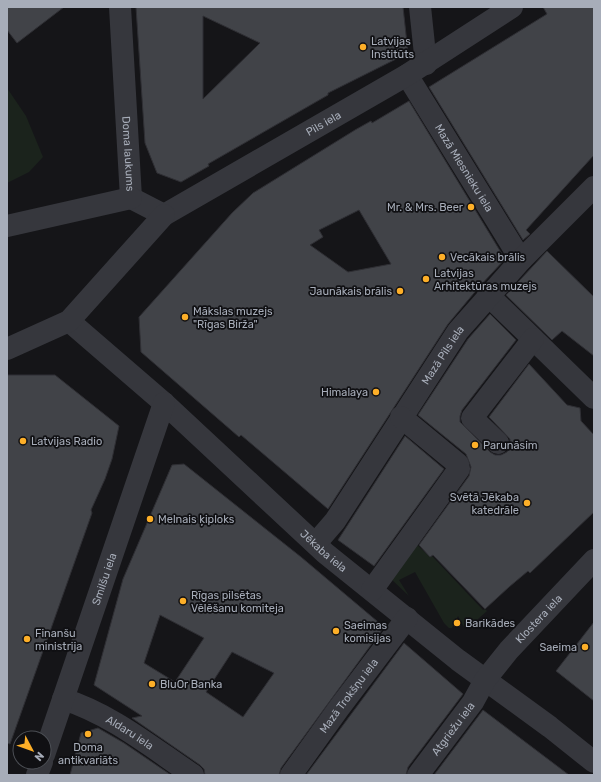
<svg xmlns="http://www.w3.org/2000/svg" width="601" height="782" font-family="Rubik,sans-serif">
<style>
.green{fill:#1b231c}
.building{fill:#414348;stroke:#2f2f34;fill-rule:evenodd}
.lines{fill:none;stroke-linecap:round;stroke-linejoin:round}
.street{stroke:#36373d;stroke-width:22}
.poi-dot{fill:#fdaf28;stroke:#101013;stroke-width:1.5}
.labels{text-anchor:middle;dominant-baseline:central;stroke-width:3.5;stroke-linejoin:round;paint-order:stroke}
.poi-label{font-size:11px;fill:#a7adb9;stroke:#101013;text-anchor:start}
.street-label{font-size:11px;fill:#a7adb9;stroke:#101013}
</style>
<rect width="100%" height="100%" fill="#151518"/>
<g class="green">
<path d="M7,88l19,28 17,41 -14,15 -22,11z"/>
<path d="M415,543l15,14 2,-1 51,54 2,-1 2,2 -18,16h-5l-6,-11 -6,12h-3l-5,-5 -29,-51 -16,8 10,16 -20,-19z"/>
</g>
<g class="building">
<path d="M7,7h57l-47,36 -10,-13z"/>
<path d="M136,7h267l5,46 -80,40v2l-120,69 1,2 -28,16 -24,-9 -12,-30zM203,16l57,27 -57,56z"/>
<path d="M543,7h51v148l-68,75 4,4 -7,6 -94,-153 118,-73z"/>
<path d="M409,101l96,158 -26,28 -31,37 -120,185 -87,-74 -2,2 -98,-85 -2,-35 93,-104 21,-20 102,-63 16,-9 1,2zM359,210l32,54 -43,8 -38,-27 13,-8 -4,-7z"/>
<path d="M547,251l47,46v59l-32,-25 -10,9 -46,-45z"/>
<path d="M490,314l26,26 -54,70 -2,6v6l30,30 5,3h6l6,-3 3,-6v-7l-21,-22 40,-53 38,41 13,3 1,13 13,14v77l-64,61 -2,-2 -19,16 -24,22 -52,-54 -3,2 -11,-12 50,-69 2,-9 -5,-13 -48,-39 50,-76z"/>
<path d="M7,375h48l64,51 -7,33 -7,20 -14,31 1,3 -82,231 -3,-1z"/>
<path d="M405,436l39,33 -70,97 -36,-26z"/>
<path d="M184,464l117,93 83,70 -103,141 -2,7h-74l-1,-6 -4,-4 -68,-47 10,-2 -48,-31 29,-106 49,-114zM160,615l44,23 -29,44 -31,-19zM232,652l42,21 -31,44 -37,-25z"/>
<path d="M594,622v79l-38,-30z"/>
<path d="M404,643l59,51 -55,73 -2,8h-100z"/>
<path d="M483,710l86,65h-135z"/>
<path d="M98,728l26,15 47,32h-101l11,-42z"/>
</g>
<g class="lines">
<g class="street">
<path id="s1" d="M120,7l11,191"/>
<path d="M420,7l6,57"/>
<path id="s2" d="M407,75l114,185"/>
<path id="s3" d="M131,198l33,17 243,-140 105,-68"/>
<path d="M7,226l124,-28"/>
<path d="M488,295l106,103"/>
<path id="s4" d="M69,321l95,82 161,150 133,107 92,67 44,35"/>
<path d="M7,349l62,-28 95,-106"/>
<path d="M498,443l-26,-25 61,-79"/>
<path id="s5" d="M316,543l19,-22 123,-190 63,-71 73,-73"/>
<path d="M372,590l87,-121 -1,-5 -57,-47"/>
<path id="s6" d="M63,699c48,15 88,48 130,76"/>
<path id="s7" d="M44,755l120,-352"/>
<path d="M37,775l5,-13"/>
<path id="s8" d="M291,775l48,-67 68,-90"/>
<path id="s9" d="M418,775l55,-73 12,-22 24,-30 85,-90"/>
</g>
</g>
<g class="poi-dot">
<circle cx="363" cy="47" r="4"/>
<circle cx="471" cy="207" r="4"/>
<circle cx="442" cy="257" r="4"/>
<circle cx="426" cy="279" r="4"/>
<circle cx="400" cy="291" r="4"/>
<circle cx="185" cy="317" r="4"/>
<circle cx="376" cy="392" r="4"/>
<circle cx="23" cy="441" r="4"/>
<circle cx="475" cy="445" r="4"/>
<circle cx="527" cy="503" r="4"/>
<circle cx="150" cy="519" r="4"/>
<circle cx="183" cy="601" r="4"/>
<circle cx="457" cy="623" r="4"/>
<circle cx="336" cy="631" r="4"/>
<circle cx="27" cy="639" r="4"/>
<circle cx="585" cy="647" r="4"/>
<circle cx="152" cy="684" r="4"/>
<circle cx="88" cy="734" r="4"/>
</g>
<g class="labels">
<g class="poi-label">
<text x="371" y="41">Latvijas<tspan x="371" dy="13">Institūts</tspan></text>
<text x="463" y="207" text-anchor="end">Mr. &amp; Mrs. Beer</text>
<text x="450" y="257">Vecākais brālis</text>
<text x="434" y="273">Latvijas<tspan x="434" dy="13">Arhitektūras muzejs</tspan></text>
<text x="392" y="291" text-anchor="end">Jaunākais brālis</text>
<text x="193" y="311">Mākslas muzejs<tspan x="193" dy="13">"Rīgas Birža"</tspan></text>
<text x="368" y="392" text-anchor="end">Himalaya</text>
<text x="31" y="441">Latvijas Radio</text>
<text x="483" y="445">Parunāsim</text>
<text x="519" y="497" text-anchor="end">Svētā Jēkaba<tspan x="519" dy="13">katedrāle</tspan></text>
<text x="158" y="519">Melnais ķiploks</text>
<text x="191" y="595">Rīgas pilsētas<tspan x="191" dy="13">Vēlēšanu komiteja</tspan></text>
<text x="465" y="623">Barikādes</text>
<text x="344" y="625">Saeimas<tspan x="344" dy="13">komisijas</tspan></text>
<text x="35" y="633">Finanšu<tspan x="35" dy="13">ministrija</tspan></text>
<text x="577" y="647" text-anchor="end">Saeima</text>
<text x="160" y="684">BluOr Banka</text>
<text x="88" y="747" text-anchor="middle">Doma<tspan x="88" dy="13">antikvariāts</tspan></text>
</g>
<g class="street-label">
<text stroke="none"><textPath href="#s3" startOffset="221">Pils iela</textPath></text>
<text stroke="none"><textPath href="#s1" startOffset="147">Doma laukums</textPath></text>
<text stroke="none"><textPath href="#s2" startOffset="109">Mazā Miesnieku iela</textPath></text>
<text stroke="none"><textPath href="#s5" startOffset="227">Mazā Pils iela</textPath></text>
<text stroke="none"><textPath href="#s4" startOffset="343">Jēkaba iela</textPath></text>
<text stroke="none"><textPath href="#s7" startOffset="186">Smilšu iela</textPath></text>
<text stroke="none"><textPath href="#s9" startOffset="198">Klostera iela</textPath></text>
<text stroke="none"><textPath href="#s8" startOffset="98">Mazā Trokšņu iela</textPath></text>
<text stroke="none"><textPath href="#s9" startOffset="58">Atgriežu iela</textPath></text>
<text stroke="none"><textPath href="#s6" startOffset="75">Aldaru iela</textPath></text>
</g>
</g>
<rect width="601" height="782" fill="none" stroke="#a7adb9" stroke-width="16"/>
<g transform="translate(32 750) rotate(131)"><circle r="19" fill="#101013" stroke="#4c4f55"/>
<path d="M0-3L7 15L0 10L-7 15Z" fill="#fdaf28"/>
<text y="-6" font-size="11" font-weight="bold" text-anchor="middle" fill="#a7adb9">N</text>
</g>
</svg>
